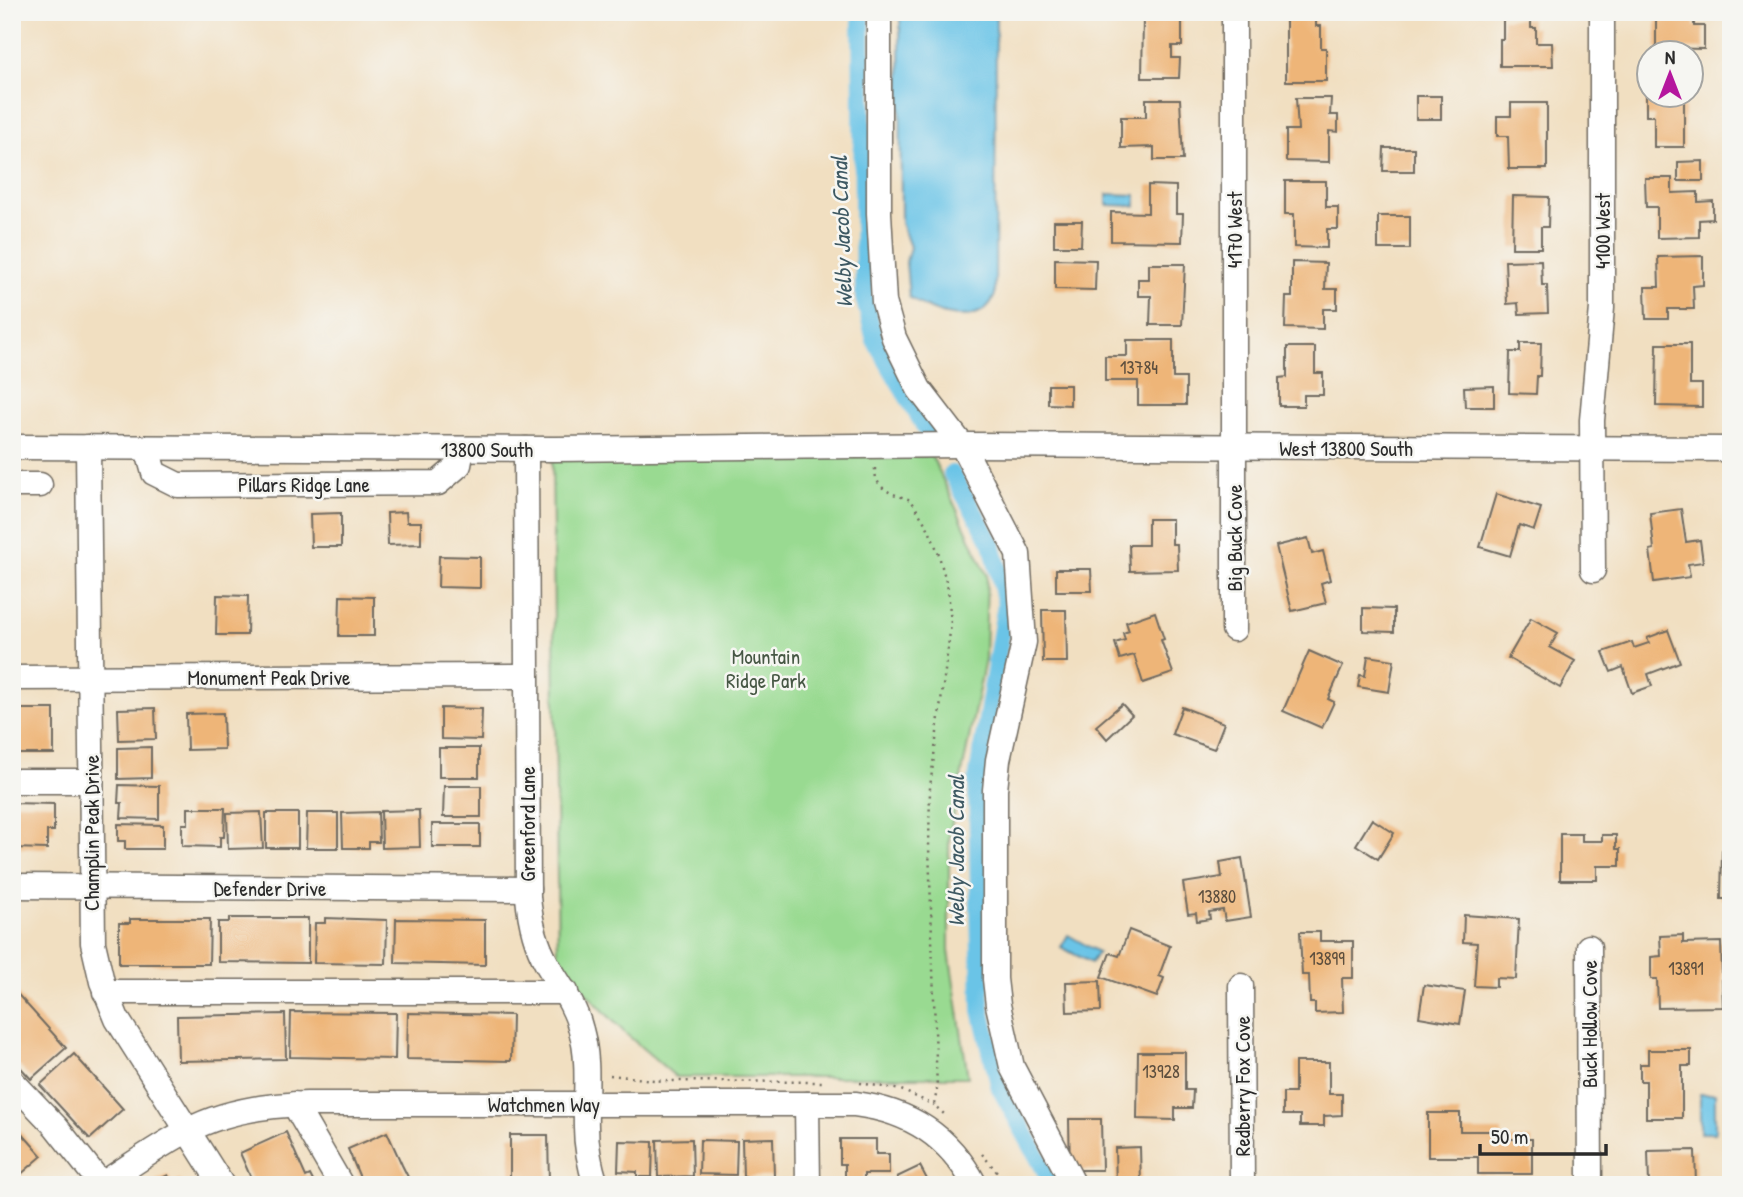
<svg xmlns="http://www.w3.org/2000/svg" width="1743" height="1197" font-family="'Patrick Hand',sans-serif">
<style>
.green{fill:#99da91;stroke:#62825e;stroke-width:2}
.water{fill:#6ac4e7;stroke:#4a7889;stroke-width:2}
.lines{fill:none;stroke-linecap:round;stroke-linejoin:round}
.canal{stroke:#6ac4e7;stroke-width:18}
.building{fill:#eeb578}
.minor-casing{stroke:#706a60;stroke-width:27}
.path{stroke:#706a60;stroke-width:2.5;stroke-dasharray:2 5;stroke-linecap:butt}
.minor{stroke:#fff;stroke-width:24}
.labels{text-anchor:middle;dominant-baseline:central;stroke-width:5;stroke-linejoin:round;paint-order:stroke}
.number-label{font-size:18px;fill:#5c4e3e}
.street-label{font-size:21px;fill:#2b2b2b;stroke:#f6f6f2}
.park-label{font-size:21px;fill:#465744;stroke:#f6f6f2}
.water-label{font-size:23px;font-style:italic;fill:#3e5963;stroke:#f6f6f2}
</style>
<rect width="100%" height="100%" fill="#f6f6f2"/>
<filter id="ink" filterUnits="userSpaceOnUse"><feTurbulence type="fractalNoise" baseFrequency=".0143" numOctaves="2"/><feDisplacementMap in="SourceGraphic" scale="14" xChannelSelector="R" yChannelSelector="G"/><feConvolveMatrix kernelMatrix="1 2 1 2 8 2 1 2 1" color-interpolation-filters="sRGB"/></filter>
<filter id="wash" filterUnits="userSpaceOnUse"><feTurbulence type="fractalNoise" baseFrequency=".00686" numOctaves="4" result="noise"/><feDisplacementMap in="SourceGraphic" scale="28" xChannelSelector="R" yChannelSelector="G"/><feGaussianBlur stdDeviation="1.57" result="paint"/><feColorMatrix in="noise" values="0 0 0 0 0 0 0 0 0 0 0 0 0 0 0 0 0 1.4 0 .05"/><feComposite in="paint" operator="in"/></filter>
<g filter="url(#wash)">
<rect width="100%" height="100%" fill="#f1dfc1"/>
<path class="green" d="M552,456h380l55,119 -2,84 -36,179v113l19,126h-292l-51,-44 -67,-69z"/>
<g class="water">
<path d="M900,12h96l-1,283c-15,35 -63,19 -86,2l-3,-35 4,-15 -9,-24z"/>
<path d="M1107,194l29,1v11l-29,-1z"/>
<path d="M1068,935l30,17 -7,11 -30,-16z"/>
<rect x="1700" y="1094" width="15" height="39"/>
</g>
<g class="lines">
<g class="canal">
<path d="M861,12l3,285 11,43 54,94"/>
<path d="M952,474l40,69 14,61 -29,176 4,230 19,78 53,97"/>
</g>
</g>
<g id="blocks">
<g class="building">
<path d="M1647,12h47v14h10v23l-48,-1v-29h-9z"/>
<path d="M1286,16l30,1v9h5v22h5v33h-40z"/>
<path d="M1143,18h39v28h-10v12h8l-1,20h-37z"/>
<path d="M1531,18v10h5v15h16l1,23h-53v-27h3v-20z"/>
<path d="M1655,94h29v53h-30v-31h-8v-21z"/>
<rect x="1416" y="96" width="25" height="23"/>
<path d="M1296,98h35l-1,17h8v17l-9,-1v31l-43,-1v-31h12z"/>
<path d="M1146,99h34l3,61h-29v-13l-33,1v-31h25z"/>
<path d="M1511,103h36v66h-38l-1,-33h-11v-20h14z"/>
<path d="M1384,148h30v23h-31z"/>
<path d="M1703,161v20h-25v-19z"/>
<path d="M1645,178h27v15l26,-1v10l15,-1v18l-14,1v17l-42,1v-31h-11z"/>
<path d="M1285,181h41v26h12v22h-11v19l-33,-1v-33h-9z"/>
<path d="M1148,185l28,1v28h7l-1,28 -71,-1v-29l37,1z"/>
<path d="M1513,196l36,1 -1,30h-7v21h-29z"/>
<rect x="1378" y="216" width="32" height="33"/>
<path d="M1054,221h28l-1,25h-27z"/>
<path d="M1703,256v29l-10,1 1,23h-26v10h-22l-1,-32h14l-1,-30z"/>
<path d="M1055,259l41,1 -1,30 -40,-1z"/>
<path d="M1541,260l1,25h5l1,28 -29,1 -1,-11 -11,1 -2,-43z"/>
<path d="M1292,262l34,1 -1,26h12v20h-14v20l-38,-1 1,-31h6z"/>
<path d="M1149,264h36l-3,61h-32l1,-29h-13v-17h11z"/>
<path d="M1127,340h46v38h13v27h-48v-24h-33v-25h22z"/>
<path d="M1520,343h21l-1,33h-3l-1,18 -27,-1 1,-41h10z"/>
<path d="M1657,344h33v40h12v23l-46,-1z"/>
<path d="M1287,347h28v26h8v22h-19v11h-25v-28l8,-1z"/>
<path d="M1048,385h22v20l-22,-1z"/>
<path d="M1494,386v21h-29l-1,-20z"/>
<path d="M1496,494l45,14 -7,22 -15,-5 -9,31 -30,-9z"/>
<path d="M1681,509l5,33 14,-2 3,22 -15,2 2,13 -36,5 -4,-32 4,-1 -4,-36z"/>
<path d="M406,512l1,10h14v22l-33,1 -1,-32z"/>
<path d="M341,513v34h-30l-1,-33z"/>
<path d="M1148,519h24v25h5l1,26 -48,1 -1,-26h19z"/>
<path d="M1308,538l4,16 11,-3 7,29 -9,3 5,20 -34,8 -16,-65z"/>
<path d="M439,556l41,1v31l-42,-1z"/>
<path d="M1056,569h35l1,22h-36z"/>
<path d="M217,595l31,1 -1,39h-31z"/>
<path d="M340,596l34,1v39h-35z"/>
<path d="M1363,608l31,1v23l-31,-1z"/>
<path d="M1042,610h24l1,52h-24z"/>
<path d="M1155,612l9,27 -3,1 12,33 -30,10 -9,-28 -14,4 -5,-16 10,-3 -2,-7 6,-2 -3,-9z"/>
<path d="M1531,618l27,15 -8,14 25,14 -15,27 -52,-30z"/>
<path d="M1668,630l12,32 -32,12 4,12 -20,7 -9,-26 -12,5 -8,-20 29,-10 2,6 15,-5 -2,-5z"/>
<path d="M1309,651l34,15 -15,33 6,3 -12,26 -39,-17z"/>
<path d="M1368,656l26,4 -5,32 -31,-5 2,-12 5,1z"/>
<path d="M1122,704l10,11 -25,24 -11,-13z"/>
<path d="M1182,707l42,16 -10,26 -42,-15z"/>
<path d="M155,708l1,31 -37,1 -1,-31z"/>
<path d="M441,708l41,1 -1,31 -40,-1z"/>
<rect x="12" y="709" width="42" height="45"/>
<path d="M223,713l1,36 -37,1 -1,-36z"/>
<path d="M151,747v31l-33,1v-31z"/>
<rect x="439" y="748" width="40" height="29"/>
<path d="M119,785l40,1v33l-38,-1 1,-15h-4z"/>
<path d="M444,786h37v31h-38z"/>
<path d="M12,803l42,1v27h-7v18l-35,-1z"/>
<path d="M188,808h37l-1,29h-4v10l-38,-1v-22h6z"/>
<path d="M419,810l1,37 -38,1 -1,-37z"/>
<path d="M261,812l2,36 -35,1 -1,-36z"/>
<path d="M378,812l1,30h-10v6h-26l-1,-35z"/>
<rect x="266" y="813" width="32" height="35"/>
<path d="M307,813h31v35h-32z"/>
<path d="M1372,819l22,14 -16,26 -22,-14z"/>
<path d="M118,824l45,1v24h-38v-8h-7z"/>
<rect x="432" y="824" width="48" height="23"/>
<path d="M1560,834h22v7h20v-6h14v14h4v17h-23v14h-37z"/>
<path d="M1722,850h9v49h-10z"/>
<path d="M1242,858l9,59 -26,4 -2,-11 -14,2 1,7 -13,2 -1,-8 -8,1 -5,-31 39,-6 -2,-15z"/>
<path d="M1464,915l55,4 -3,60 -20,-1v9l-22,-1 3,-43 -14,-1z"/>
<path d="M229,918h79v45l-90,-1v-40h11z"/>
<path d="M325,918l62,2 -1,44 -72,-1 1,-40h10z"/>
<path d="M130,919h80l-1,45h-90v-41h11z"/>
<path d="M396,919l89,1v45l-90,-2z"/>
<path d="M1129,930l41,16 -11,30 5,2 -7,19 -56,-20 9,-24 9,3z"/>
<path d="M1300,932h20v9h33v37h-11l1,34 -28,1v-10h-5l-1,-28h-7z"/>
<path d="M1683,935v8l38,-1 2,65 -65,1 -1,-29h-6v-22l10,-1 -1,-20z"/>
<path d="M1100,981l1,30 -34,1 -1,-30z"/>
<path d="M1424,985l41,6 -5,33 -41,-7z"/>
<path d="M12,988l54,60 -35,31 -19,-21z"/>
<path d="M291,1012l105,1 -1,46 -105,-2z"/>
<path d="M408,1013l104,2 -1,46 -104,-2z"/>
<path d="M285,1014l1,45 -108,2 -1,-45z"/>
<path d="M1648,1050h43v16h-9v52h-36v-37h-6v-17h8z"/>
<path d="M1138,1052h47v38h8l-1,18h-17v12l-38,-1z"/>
<path d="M74,1054l49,55 -33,30 -50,-54z"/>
<path d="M1295,1062h34v32h13v21l-18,1v10h-24v-11h-17v-22h12z"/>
<path d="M1428,1113h32v18h42v8h30v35h-54v-17h-50z"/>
<path d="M1069,1119h32l1,51h-32z"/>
<path d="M12,1122l30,34 -30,26z"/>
<path d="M286,1132l20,45 4,-2 5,10h-61l-14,-32z"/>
<path d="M387,1132l15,33 10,20h-49l-15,-36z"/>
<path d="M510,1135h38l1,47 -39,1z"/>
<path d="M773,1138l1,39h-31l-1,-38z"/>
<path d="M692,1139l1,37 -35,1 -1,-37z"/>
<path d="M840,1139h36v15h13v20h-25v11h-19v-21h-5z"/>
<path d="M700,1140l37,1 -1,34 -37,-1z"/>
<path d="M619,1141l34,1 -1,35h-15v-5l-19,-1z"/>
<path d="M1140,1147l1,38h-25l-1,-37z"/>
<path d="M1695,1150l1,35h-47l-1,-34z"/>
<path d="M920,1166l10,19h-29l-4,-8z"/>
<path d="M168,1175l4,9 8,-4 3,5h-36z"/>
</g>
</g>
</g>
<g filter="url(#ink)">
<use href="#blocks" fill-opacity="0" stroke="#706a60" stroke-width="2"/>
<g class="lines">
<g class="minor-casing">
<g id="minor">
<path d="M879,12v201l5,89 10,36 25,51 43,56 56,109 6,88 -26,118 -3,30v189l3,26 14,62 62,118"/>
<path d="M12,447l543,2 407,-4 769,4"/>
<path d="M88,447l5,496 9,39 15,37 105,166"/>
<path d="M147,448l7,25 24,12 260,-2 21,-18 3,-16"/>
<path d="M526,449l2,448c2,23 7,46 19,67 13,22 28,41 34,66 9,32 4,64 5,97 0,19 4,39 10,58"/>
<path d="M12,485h28"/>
<path d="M1593,570l-1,-150 10,-112v-296"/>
<path d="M1234,629v-617"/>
<path d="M12,678l514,-2"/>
<path d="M12,781h79"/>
<path d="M12,886l516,3"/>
<path d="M1589,947l1,238"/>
<path d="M1241,986l1,199"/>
<path d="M105,992h461"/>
<path d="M12,1081l44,46 46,58"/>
<path d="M294,1104l47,81"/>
<path d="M807,1104l1,81"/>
<path d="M101,1185c28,-18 56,-39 86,-54 35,-19 80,-26 120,-27h548c55,7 94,32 120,81"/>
</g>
</g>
<g class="path">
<path d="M875,468c-1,22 18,26 36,32l17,28 10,24 10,37 3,35 -21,163 -1,60 8,243 -3,15 10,9"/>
<path d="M610,1075l53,6 163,1"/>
<path d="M860,1083l41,7 33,15"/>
<path d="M982,1154l26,31"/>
</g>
<use href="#minor" class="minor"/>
</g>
</g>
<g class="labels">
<g class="number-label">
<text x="1139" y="367">13784</text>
<text x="1217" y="896">13880</text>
<text x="1327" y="958">13899</text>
<text x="1686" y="968">13891</text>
<text x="1161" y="1071">13928</text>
</g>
<g class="street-label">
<text transform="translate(1234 230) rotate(-90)">4170 West</text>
<text transform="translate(1602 231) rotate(-90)">4100 West</text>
<text x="1346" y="448">West 13800 South</text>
<text x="487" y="449">13800 South</text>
<text x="304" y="484">Pillars Ridge Lane</text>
<text transform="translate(1234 538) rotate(-90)">Big Buck Cove</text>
<text x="269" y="677">Monument Peak Drive</text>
<text transform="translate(527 824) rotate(-90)">Greenford Lane</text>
<text transform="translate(91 833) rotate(-90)">Champlin Peak Drive</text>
<text x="270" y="888">Defender Drive</text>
<text transform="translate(1589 1024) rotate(-90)">Buck Hollow Cove</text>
<text transform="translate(1242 1086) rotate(-90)">Redberry Fox Cove</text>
<text x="544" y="1104">Watchmen Way</text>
</g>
<g class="park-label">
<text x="766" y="656">Mountain<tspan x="766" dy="24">Ridge Park</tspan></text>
</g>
<g class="water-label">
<text transform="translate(841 232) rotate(-92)">Welby Jacob Canal</text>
<text transform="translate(955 851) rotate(-90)">Welby Jacob Canal</text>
</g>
</g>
<rect width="1743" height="1197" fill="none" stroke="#f6f6f2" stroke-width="42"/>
<g transform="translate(1670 74)"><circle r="33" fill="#f6f6f2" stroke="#a5a5a2" stroke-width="2"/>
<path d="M0-5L12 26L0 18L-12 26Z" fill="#b5179e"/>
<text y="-10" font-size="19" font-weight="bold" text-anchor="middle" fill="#2b2b2b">N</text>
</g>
<path d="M1480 1144v10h126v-10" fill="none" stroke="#2b2b2b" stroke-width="3.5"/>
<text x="1491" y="1144" font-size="21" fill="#2b2b2b" stroke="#f6f6f2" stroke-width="5" paint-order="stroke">50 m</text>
</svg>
